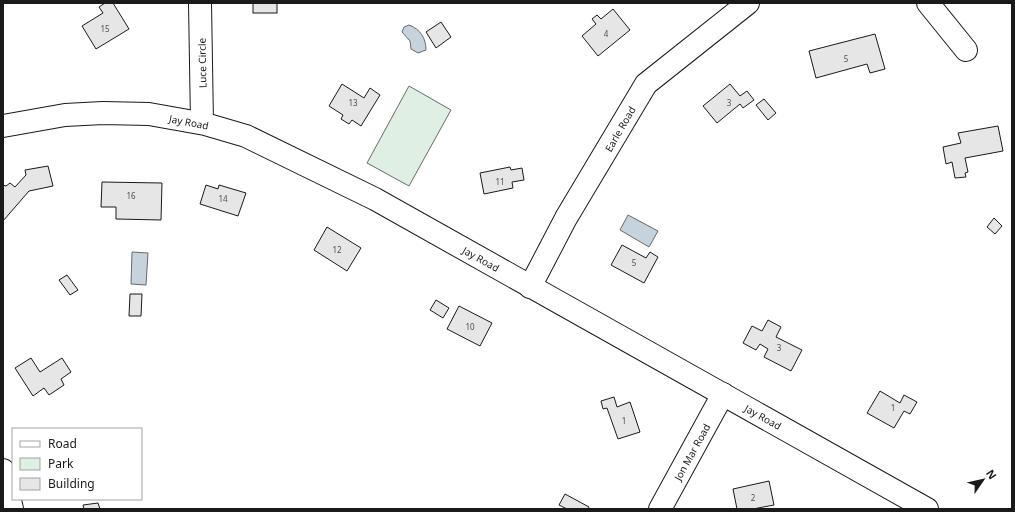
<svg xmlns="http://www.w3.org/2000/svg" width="1015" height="512" font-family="'Noto Sans',sans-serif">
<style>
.green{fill:#e0efe3;stroke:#6a6a6a}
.water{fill:#c6d2dc;stroke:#6a6a6a}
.building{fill:#e6e6e6;stroke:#1a1a1a}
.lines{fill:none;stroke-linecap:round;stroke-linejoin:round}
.minor-casing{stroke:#1a1a1a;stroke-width:24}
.minor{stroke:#fff;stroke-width:22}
.labels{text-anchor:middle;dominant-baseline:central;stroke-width:3;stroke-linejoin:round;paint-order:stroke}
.number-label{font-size:8px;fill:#4d4d4d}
.street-label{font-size:10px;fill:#1a1a1a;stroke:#fff}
</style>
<rect width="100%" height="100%" fill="#fff"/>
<path class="green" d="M409,86l42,24 -42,76 -42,-23z"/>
<g class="water">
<path d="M409,25c11,4 17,13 17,25l-8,3 -7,-4 -1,-8 -8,-9 2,-5z"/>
<path d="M628,215l30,16 -9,16 -29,-17z"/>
<path d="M132,252l16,1 -2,32 -15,-1z"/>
</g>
<g class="building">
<path d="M105,3h8l16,26 -33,20 -14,-23 21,-13 -4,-6z"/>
<rect x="253" y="3" width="24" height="10"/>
<path d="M613,9l17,21 -32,26 -16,-20 14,-12 -4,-5 5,-4 4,4z"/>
<path d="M441,22l10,15 -15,11 -10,-16z"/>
<path d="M875,34l10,35 -15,4 -3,-9 -51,14 -7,-27z"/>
<path d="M342,84l22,14 6,-10 10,7 -19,31 -9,-6 -3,4 -8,-5 2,-4 -14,-9z"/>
<path d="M730,84l10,12 7,-5 7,9 -11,8 -3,-4 -23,19 -14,-17z"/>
<path d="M764,99l12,14 -8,7 -12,-15z"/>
<path d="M998,126l5,25 -38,7 3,14 -3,1 1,4 -11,1 -3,-16 -6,2 -3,-17 18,-4 -3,-10z"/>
<path d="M48,166l5,20 -24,5 -26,30v-36l3,1 4,-3 5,4 11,-12 -1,-5z"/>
<path d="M510,167l1,3 11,-2 2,12 -12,2 1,6 -29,6 -4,-21z"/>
<path d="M102,182l60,1 -1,37 -45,-1v-12h-15z"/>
<path d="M206,185l12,4 1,-4 27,8 -8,23 -38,-12z"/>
<path d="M994,218l8,8 -7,8 -8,-7z"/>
<path d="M327,227l34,21 -14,23 -33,-21z"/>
<path d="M622,245l24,13 4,-6 8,5 -14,26 -33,-18z"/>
<path d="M67,275l11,15 -8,5 -11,-15z"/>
<path d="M130,294h12l-1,22h-12z"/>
<path d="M436,300l13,8 -6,10 -13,-8z"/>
<path d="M459,306l33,17 -12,23 -33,-17z"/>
<path d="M768,320l13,7 -5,10 26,13 -11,21 -27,-14 4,-8 -8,-5 -4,6 -13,-7 9,-17 10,5z"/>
<path d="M31,358l9,14 22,-14 9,14 -10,7 3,6 -15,10 -5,-7 -11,8 -18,-28z"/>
<path d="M880,391l20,12 4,-8 13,7 -7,12 -6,-3 -10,17 -27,-15z"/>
<path d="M614,397l3,10 13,-5 10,30 -22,7 -11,-31 -4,1 -2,-8z"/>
<path d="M769,481l5,24 -21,4h-16l-4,-20z"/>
<path d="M565,494l24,13 -1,2h-21l-8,-4z"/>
<path d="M98,503l2,6h-16l-1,-4z"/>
</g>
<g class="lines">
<g class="minor-casing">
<g id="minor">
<path d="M200,3l2,120"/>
<path d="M928,3l38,47"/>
<path d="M3,126l62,-11 38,-2 46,1 56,10 41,12 129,63 552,310"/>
<path d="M530,287l36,-69 80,-134 102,-81"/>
<path d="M3,470l9,39"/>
<path d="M660,509l63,-115"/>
</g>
</g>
<use href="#minor" class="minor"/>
</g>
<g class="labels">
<g class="number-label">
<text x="105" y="28">15</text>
<text x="606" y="33">4</text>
<text x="846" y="58">5</text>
<text x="353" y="102">13</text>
<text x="729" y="102">3</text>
<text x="500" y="181">11</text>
<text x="131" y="195">16</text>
<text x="223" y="198">14</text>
<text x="337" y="249">12</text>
<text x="634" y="262">5</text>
<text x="470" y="326">10</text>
<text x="779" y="347">3</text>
<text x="893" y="407">1</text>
<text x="624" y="420">1</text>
<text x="753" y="497">2</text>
</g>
<g class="street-label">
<text transform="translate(202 63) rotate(-91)">Luce Circle</text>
<text transform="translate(189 122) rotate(11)">Jay Road</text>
<text transform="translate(620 129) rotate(-60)">Earle Road</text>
<text transform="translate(481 259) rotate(29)">Jay Road</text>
<text transform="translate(763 417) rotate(29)">Jay Road</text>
<text transform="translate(692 452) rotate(-61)">Jon Mar Road</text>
</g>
</g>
<rect width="1015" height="512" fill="none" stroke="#1a1a1a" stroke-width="8"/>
<rect x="12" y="428" width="130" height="72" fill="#ffffff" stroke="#a3a3a3"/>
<rect x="20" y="441" width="20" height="6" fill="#ffffff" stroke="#a3a3a3"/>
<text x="48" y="448" font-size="12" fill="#1a1a1a">Road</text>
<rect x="20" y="458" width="20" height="12" fill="#e0efe3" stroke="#a3a3a3"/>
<text x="48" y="468" font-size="12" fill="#1a1a1a">Park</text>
<rect x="20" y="478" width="20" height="12" fill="#e6e6e6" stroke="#a3a3a3"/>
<text x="48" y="488" font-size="12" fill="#1a1a1a">Building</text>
<g transform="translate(983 480) rotate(56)" stroke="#ffffff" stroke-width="3" paint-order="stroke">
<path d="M0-3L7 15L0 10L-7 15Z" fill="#1a1a1a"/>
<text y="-6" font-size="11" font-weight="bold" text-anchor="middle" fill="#1a1a1a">N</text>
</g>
</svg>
